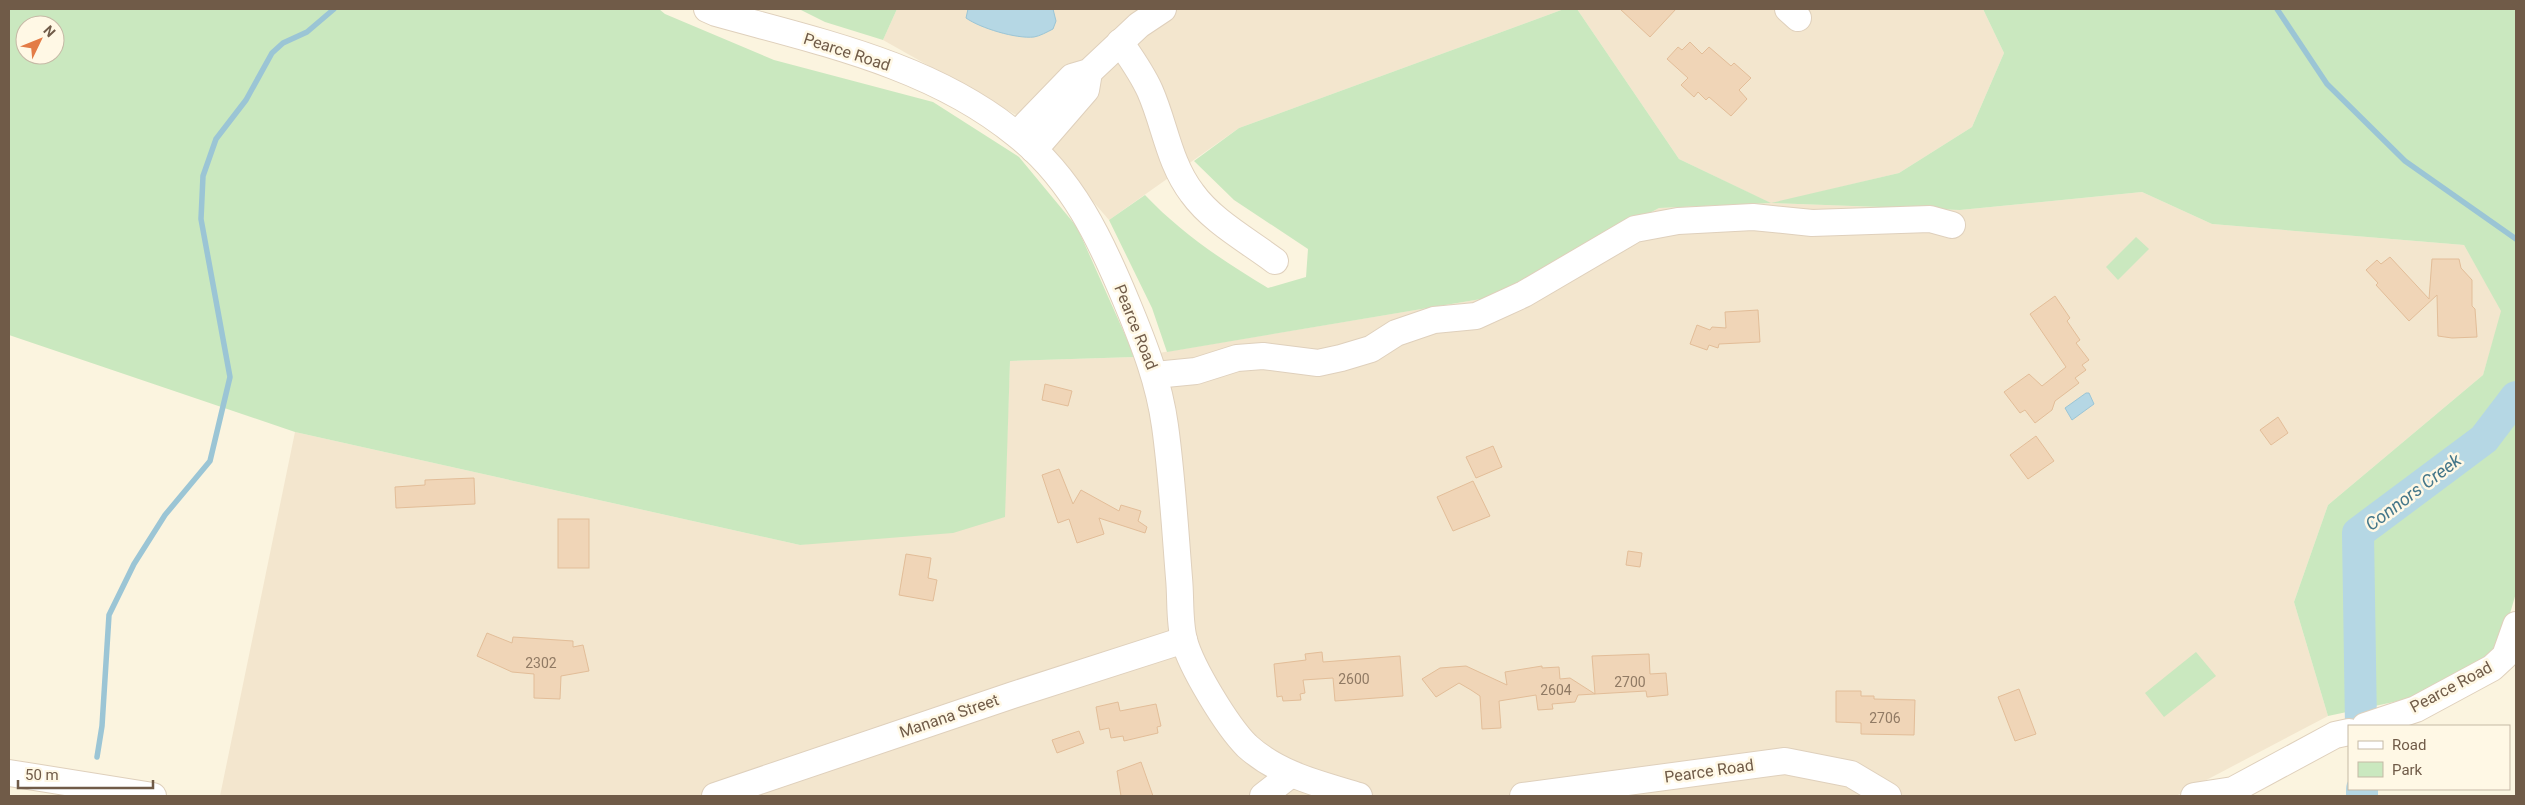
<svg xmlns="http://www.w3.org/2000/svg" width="2525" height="805" font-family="Roboto,sans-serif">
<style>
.residential{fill:#f3e6ce}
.green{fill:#cae8bf;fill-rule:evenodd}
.water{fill:#b5d7e4;stroke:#9bc5d5}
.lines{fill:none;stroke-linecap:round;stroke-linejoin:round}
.stream{stroke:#9bc5d5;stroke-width:5.5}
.river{stroke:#b5d7e4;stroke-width:32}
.building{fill:#f0d5b7;stroke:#e2bd98}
.minor-casing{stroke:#dfd0bc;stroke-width:28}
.minor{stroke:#fff;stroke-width:26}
.labels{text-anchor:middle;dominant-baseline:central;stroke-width:5;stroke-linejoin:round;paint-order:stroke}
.number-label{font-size:14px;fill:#907a64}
.street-label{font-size:16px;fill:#705b48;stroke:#fff8e5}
.water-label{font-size:18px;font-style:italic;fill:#45778a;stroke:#fff8e5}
</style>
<rect width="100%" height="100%" fill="#fbf4df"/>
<g class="residential">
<path d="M897,9h667l-325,119 -130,92 -89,-103 -137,-77z"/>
<path d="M1577,9h406l21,44 -32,74 -73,46 -125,30 186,7 182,-18 70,32 252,21 38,66 -19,64 -155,130 -34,97 34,114 -152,80h-1956l75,-364 505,113 204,-28 6,-156 125,-4 358,-60 166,-89 111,-5 -91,-44z"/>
</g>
<g class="green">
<path d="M9,9h650l6,5 109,46 159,42 86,55 58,70 58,130 -125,4 -5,156 -52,16 -153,12 -505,-113 -286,-97zM25,25h30v30h-30z"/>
<path d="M799,9h98l-14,31 -58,-18z"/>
<path d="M1564,9h13l102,150 92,44 128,-30 73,-46 32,-74 -21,-44h533v584l-12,41 -25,34 -76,32 -75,16 -34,-114 34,-97 155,-130 18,-64 -37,-66 -252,-21 -70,-32 -182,18 -189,-7 -112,5 -166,89 -326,55 -15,-44 -43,-88 36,-25c36,38 78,66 123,93l38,-11 2,-28 -74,-49 -40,-39 45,-33z"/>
<path d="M2136,237l13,12 -31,31 -12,-13z"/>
<path d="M2196,652l20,24 -52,41 -19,-24z"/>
</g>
<g class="water">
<path d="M968,9h85l3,12 -3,8c-6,3 -13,7 -19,8 -18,2 -54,-9 -68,-19z"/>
<path d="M2086,393h3l5,11 -22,16 -7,-12z"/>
</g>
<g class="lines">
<g class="stream">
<path d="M2277,9l50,75 78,77 111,78"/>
<path d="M97,757l5,-31 7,-111 25,-51 31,-49 45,-54 20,-84 -29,-158 2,-43 13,-37 30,-39 26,-47 11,-10 24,-11 27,-23"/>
</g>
<g class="river">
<path d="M2361,726l-3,-193 126,-94 32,-42"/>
<path d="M2362,789v7"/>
</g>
</g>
<g class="building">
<path d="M1620,9h56l-26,28z"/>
<path d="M1690,42l12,12 7,-7 22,19 3,-3 17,15 -12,12 8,9 -16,17 -22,-19 -3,3 -8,-8 -4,5 -13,-12 7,-7 -21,-19 11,-12 4,3z"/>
<path d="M2390,257l39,42 3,-40h27l2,9 11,12v26l3,3 2,28 -25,1 -14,-2 -1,-41 -28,26 -33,-36 2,-2 -12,-13 11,-10 4,4z"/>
<path d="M2055,296l15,22 -3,3 13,19 -4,3 13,17 -7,5 4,5 -11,8 4,5 -24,18 -3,9 -17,13 -10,-13 -5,3 -16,-21 25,-18 13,12 24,-19 -36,-53z"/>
<path d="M1758,310l2,32 -41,2 -1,4 -9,-3 -2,5 -17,-6 7,-19 13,5 2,-3 14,1 -1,-16z"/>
<path d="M1045,384l27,7 -4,15 -26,-6z"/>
<path d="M2278,417l10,16 -17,12 -11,-15z"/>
<path d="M2036,436l18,25 -26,18 -18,-24z"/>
<path d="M1493,446l9,21 -26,11 -10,-21z"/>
<path d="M1059,469l14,35 8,-14 38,21 2,-6 20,6 -3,10 9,6 -2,6 -46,-15 5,16 -27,9 -8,-24 -11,4 -16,-48z"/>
<path d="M474,478l1,26 -79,4 -1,-21 30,-2v-5z"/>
<path d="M1473,481l17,35 -37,15 -16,-34z"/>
<rect x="558" y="519" width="31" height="49"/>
<path d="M1628,551l14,2 -2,14 -14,-2z"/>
<path d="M906,554l25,4 -3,20 9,2 -4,21 -34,-6z"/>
<path d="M487,633l25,10 1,-6 60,4v6l10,-2 6,26 -28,5 -1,23 -26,-1v-24l-22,-2 -35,-16z"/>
<path d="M1322,652l1,10 77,-6 3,40 -68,5 -2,-23 -30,2 2,13 -5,1 1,6 -18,1 -1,-5 -5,1 -3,-33 32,-4 -1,-6z"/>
<path d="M1649,654l1,20 16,-1 2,22 -21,2 -1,-6 -68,4 -3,7 -23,2 1,5 -15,1 -2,-15 -37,6 2,27 -19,1 -2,-33 -9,-6 -12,-7 -23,14 -14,-18 18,-11 26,-2 41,19 -2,-13 37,-6v2l17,-1 1,12 10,-1 25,16 -3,-38z"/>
<path d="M2019,689l17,45 -21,7 -17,-44z"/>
<path d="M1836,691h25v5h13v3l41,1 -1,35 -53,-1v-11l-25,-1z"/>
<path d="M1118,702l2,9 36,-7 5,22 -4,1 1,6 -34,8 -1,-5 -12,2 -2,-10 -9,2 -4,-23z"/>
<path d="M1079,731l5,12 -27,10 -5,-13z"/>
<path d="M1141,762l12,34h-32l-4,-25z"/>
</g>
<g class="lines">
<g class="minor-casing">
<g id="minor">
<path d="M707,9l9,4c104,29 216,52 301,122 55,43 84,105 110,168 17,41 32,79 38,123 7,50 10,102 14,152 2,20 0,43 5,62 7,27 43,86 63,106 32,29 73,38 112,50"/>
<path d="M1788,9l10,9"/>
<path d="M1120,42c11,16 22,31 30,49 15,34 19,72 42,102 20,28 55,47 83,68"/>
<path d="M1017,134l55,-57 17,-5 50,-47 24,-16"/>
<path d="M1034,150l52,-60 3,-18"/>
<path d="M1155,375l41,-4 41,-13 26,-2 55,7 23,-5 30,-9 25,-16 38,-13 42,-4 48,-22 111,-65 43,-8 75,-4 59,6 118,-4 22,6"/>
<path d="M2365,726l51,-17 76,-41 13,-12 11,-31"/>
<path d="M9,773l144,23"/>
<path d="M715,796l298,-101 171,-55"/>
<path d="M1263,796l27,-21"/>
<path d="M1523,796l262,-35 66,13 37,22"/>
<path d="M2194,796l39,-6 102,-55 14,-3"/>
</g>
</g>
<use href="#minor" class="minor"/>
</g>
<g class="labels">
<g class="number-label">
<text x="541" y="663">2302</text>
<text x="1354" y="679">2600</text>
<text x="1630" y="682">2700</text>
<text x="1556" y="690">2604</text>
<text x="1885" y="718">2706</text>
</g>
<g class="street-label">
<text transform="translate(847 52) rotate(18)">Pearce Road</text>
<text transform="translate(1136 327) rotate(68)">Pearce Road</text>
<text transform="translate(2451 687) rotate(-28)">Pearce Road</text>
<text transform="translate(949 716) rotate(-19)">Manana Street</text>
<text transform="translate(1709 771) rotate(-8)">Pearce Road</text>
</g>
<g class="water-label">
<text transform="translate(2413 492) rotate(-37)">Connors Creek</text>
</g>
</g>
<rect width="2525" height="805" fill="none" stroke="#705b48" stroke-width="20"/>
<rect x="2348" y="725" width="162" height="65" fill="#fff8e5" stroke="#c6b9a6"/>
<rect x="2358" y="741" width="25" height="8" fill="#ffffff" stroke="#c6b9a6"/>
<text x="2392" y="750" font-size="15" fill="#705b48">Road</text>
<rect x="2358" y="762" width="25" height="15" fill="#cae8bf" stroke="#c6b9a6"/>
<text x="2392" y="775" font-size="15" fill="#705b48">Park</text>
<g transform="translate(40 40) rotate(47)"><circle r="24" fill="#fff8e5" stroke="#c6b9a6"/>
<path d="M0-4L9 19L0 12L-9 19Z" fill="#e37c46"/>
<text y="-8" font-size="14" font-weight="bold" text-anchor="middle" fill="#705b48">N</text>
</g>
<path d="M18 780v8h135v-8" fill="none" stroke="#705b48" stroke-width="2.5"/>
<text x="25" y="780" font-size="15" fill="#705b48" stroke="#fff8e5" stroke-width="4" paint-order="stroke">50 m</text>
</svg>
